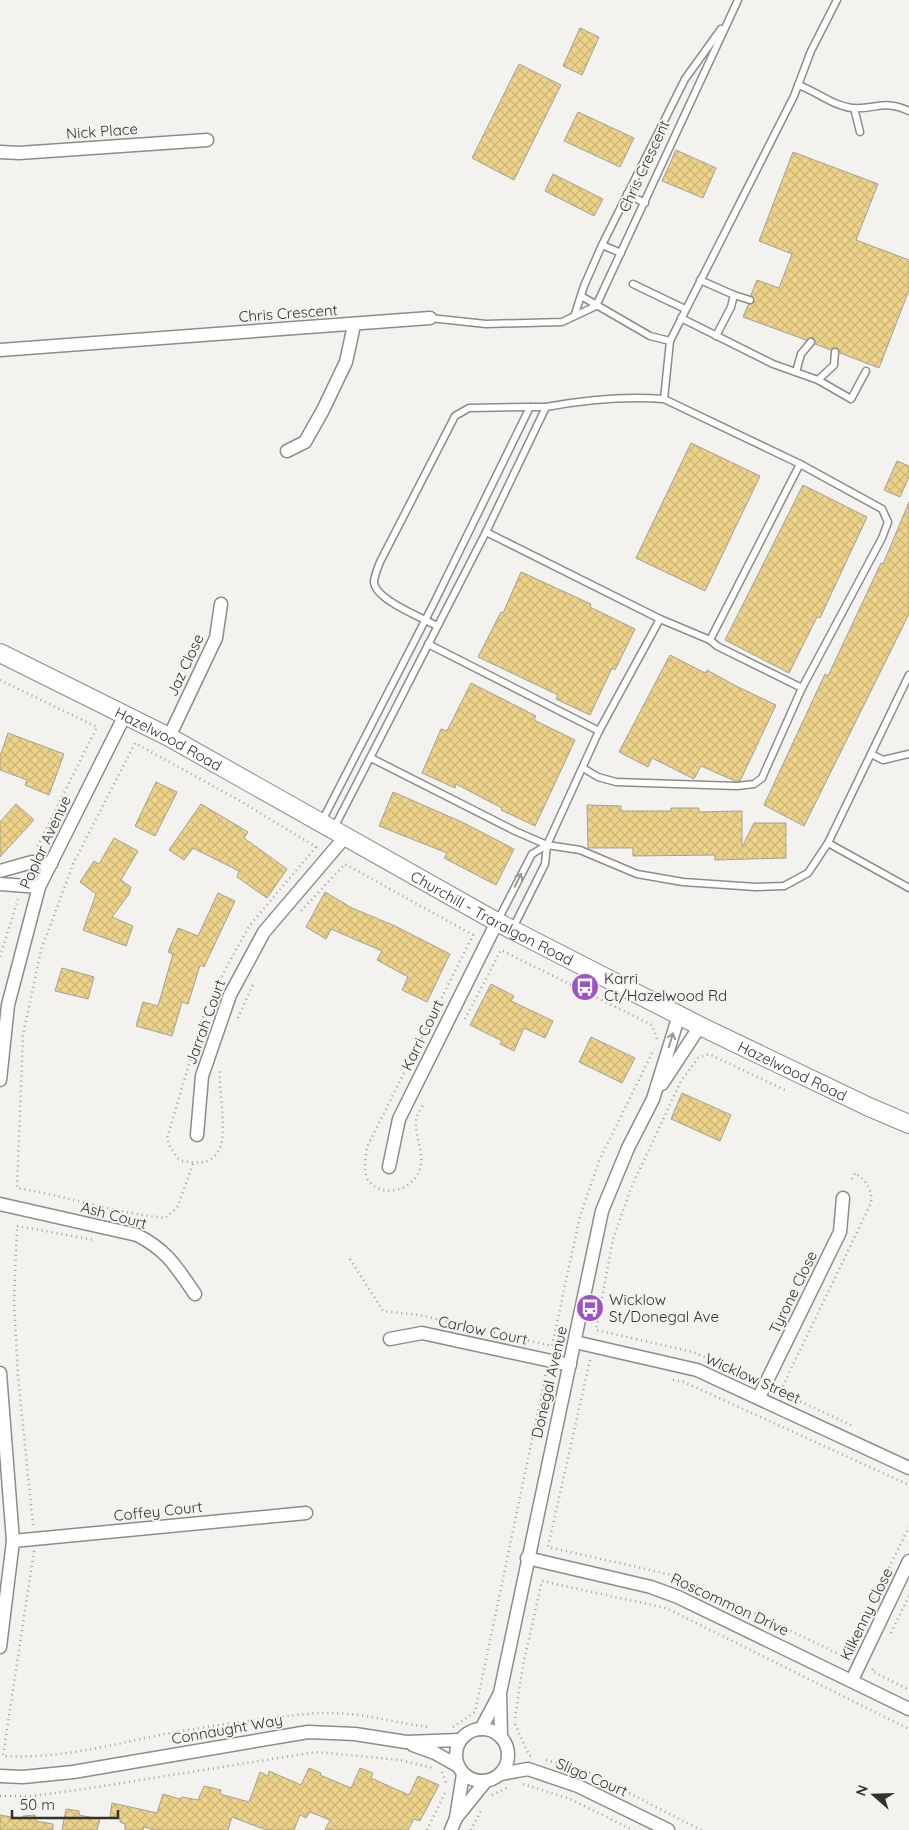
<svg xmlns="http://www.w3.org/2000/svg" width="909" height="1830" font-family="Quicksand,sans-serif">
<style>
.building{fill:url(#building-cross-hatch);stroke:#a2a19d}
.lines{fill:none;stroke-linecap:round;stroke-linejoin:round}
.lane-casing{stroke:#8d8c88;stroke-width:9}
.street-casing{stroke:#8d8c88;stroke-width:15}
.secondary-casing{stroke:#8d8c88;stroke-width:20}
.path{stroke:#a2a19e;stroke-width:2.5;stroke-dasharray:1 4;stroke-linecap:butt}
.lane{stroke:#fff;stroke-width:6}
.street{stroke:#fff;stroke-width:12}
.secondary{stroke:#fff;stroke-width:18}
.oneway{stroke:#999898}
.labels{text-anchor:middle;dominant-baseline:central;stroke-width:4;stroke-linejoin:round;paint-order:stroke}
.street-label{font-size:15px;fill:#333231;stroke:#f4f2ee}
.poi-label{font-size:15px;fill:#333231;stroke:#f4f2ee;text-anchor:start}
</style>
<defs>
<pattern id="building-cross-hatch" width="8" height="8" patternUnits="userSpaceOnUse" patternTransform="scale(1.25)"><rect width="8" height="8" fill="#edd389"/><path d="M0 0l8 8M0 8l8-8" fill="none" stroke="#ccb677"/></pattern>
</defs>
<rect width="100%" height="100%" fill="#f4f2ee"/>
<g class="building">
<path d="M580,28l19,9 -17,38 -19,-9z"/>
<path d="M519,64l42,21 -47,95 -42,-22z"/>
<path d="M578,112l56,26 -14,29 -56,-26z"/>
<path d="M676,150l40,18 -13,30 -41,-17z"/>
<path d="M793,152l85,32 -22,56 53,20v30l-30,78 -39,-15 -3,-5 -6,2 -16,-6v-4l-3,-3 -6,3 -63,-23 5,-12 7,-3 -4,-7 6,-15 22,8 13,-34 -33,-13z"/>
<path d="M553,174l50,25 -9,17 -49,-25z"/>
<path d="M691,443l69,33 -55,115 -69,-33z"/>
<path d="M897,461l12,5v11l-9,20 -16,-7z"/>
<path d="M803,485l64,32 -47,101 -3,-1 -28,56 -64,-33z"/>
<path d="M909,502v112l-105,212 -40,-21 61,-131 3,2 53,-113 2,1z"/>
<path d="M521,572l70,32 -1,3 45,22 -20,41 -3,-2 -22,47 -34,-16 2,-4 -80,-38 23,-45 2,1z"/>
<path d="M670,655l35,18 2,-3 29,16 40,19 -36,76h-5l-34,-15 -7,13 -42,-21 -4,9 -29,-15z"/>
<path d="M471,683l65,33 -2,4 41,20 -40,86 -34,-16 1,-2 -46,-24 -1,4 -33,-15 19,-44 6,2z"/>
<path d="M8,733l56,21 -15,41 -24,-10 2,-5 -27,-10v-14z"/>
<path d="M156,782l21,10 -22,44 -20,-10z"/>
<path d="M393,792l69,30 52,27 -18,36 -52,-27 3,-5 -68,-27z"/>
<path d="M16,804l18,16 -34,37v-35z"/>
<path d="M201,804l47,28 -4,6 43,31 -20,29 -30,-21 2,-6 -46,-23 -9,12 -15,-10z"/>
<path d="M587,805l34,1v5h50v-3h28v4l43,-1v36l12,-24h32v35l-71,2v-5l-82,1v-8h-45z"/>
<path d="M114,838l24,13 -17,29 10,7 -2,7 -17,23 21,9 -7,20 -43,-16 13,-36 -16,-12 14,-21 5,3z"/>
<path d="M325,892l27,16 43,18 55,28 -23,48 -25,-12 6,-13 -31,-17 5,-9 -51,-22 -5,10 -20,-12z"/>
<path d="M218,893l17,8 -31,66 -4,-2 -12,39 -6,-2 -10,34 -36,-10 7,-24 15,4 15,-52 -5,-2 10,-24 20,8z"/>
<path d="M62,968l32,9 -6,22 -33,-8z"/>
<path d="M491,984l23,12 -3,5 42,20 -8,17 -21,-10 -10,23 -14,-7 2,-3 -32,-16z"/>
<path d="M591,1037l44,21 -13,25 -43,-21z"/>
<path d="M682,1093l49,22 -11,26 -49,-22z"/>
<path d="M309,1768l12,5 -1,2 31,13 9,-20 13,5 -2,5 38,17 9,-19 21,9 -19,36 -6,-2 -6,11h-83l5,-10 -20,-8 -4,6 -6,-3 -6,15h-28l-34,-13 -4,13h-74l-10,-3 -1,3h-18v-6l-5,-2v-4l-10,-1 2,-14 45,10 6,-19 17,5 2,-2 16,3 6,-14 17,4 -1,4 29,8 11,-30 8,4 1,-5 32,14z"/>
<path d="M66,1809l13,2v4l21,4 -3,11h-35z"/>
<path d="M0,1815l23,4v-3l12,-1 1,6 17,3v6h-53z"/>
</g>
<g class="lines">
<g class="lane-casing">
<g id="lane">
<path d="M798,85c18,6 35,21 54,23 23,2 32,-9 57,3"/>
<path d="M854,108l6,24"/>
<path d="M627,194l18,9"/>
<path d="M602,245l19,8"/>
<path d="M700,280l34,15 -3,12 -15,29"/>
<path d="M633,284l52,25"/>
<path d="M734,295l16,5"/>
<path d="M581,296l69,40 20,5 -6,58"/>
<path d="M575,314l9,-28 18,-41 83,-166 36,-50"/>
<path d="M430,318l56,6 76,-2 34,-16 142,-306"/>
<path d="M681,318l92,46 45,16 33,19 15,-28"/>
<path d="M670,341l124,-245 17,-45 26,-51"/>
<path d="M796,372l5,-18 10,-12"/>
<path d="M818,380l16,-15 1,-13"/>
<path d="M486,532l174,87 50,21 7,6 85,42"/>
<path d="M437,626c-14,-8 -64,-27 -63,-45 1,-6 4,-14 6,-19l75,-146 14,-8 61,-1"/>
<path d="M710,640l90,-176"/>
<path d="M428,644l171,87"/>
<path d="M871,754l12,6 26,-6"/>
<path d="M371,758l144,73 32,14 33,5 57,24 46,8 73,5 28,-1 24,-13 20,-30 81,-168"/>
<path d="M322,821l111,-216 97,-198h16"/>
<path d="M334,828l152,-296 60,-125c38,-7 79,-11 118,-8l136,65 82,45 6,13 -6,16 -80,150 -40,90 -8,6 -17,2 -121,-4 -18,-5 -15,-9"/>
<path d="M828,843l81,45"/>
<path d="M497,922l35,-68 15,-9"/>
<path d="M513,928l32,-64 2,-19 52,-114 61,-112"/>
</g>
</g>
<g class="street-casing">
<g id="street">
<path d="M0,152l19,1 188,-13"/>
<path d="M0,350l430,-32"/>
<path d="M287,451l18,-9 18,-32 23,-48 8,-37"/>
<path d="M169,737l47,-99 5,-34"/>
<path d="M0,871l32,-9 19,2"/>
<path d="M0,884l39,3"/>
<path d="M0,1080l8,-75 31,-118 86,-172"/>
<path d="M662,1084l38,-58"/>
<path d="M197,1135l5,-59 28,-81 34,-63 81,-95"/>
<path d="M389,1167l10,-48 98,-197"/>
<path d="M0,1204l137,31c30,15 40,33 58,59"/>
<path d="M390,1339l32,-6 148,32"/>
<path d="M575,1342l122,28 212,98"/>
<path d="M0,1373l13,168 -13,106"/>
<path d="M759,1397l81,-165 3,-34"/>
<path d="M13,1541l293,-28"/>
<path d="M527,1558l124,29 27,10 231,112"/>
<path d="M852,1680l57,-119"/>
<circle cx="482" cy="1755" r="26"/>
<path d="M481,1729l18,-34"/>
<path d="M501,1737l-1,-44 102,-482 26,-63 25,-49 26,-84"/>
<path d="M413,1745l22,8 23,13"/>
<path d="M501,1774l27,-5 50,17 90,44"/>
<path d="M0,1776l23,1 50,-5 235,-40 47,2 51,8 54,-2"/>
<path d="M456,1818l29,-36"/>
<path d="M451,1830l5,-12 7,-44"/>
</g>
</g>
<g class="secondary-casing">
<g id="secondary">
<path id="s1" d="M0,653l169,84 328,185 203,104 169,81 40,17"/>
</g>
</g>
<g class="path">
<path d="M0,680l97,47 -61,122"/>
<path d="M301,911l44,-47 128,71 -106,212c-1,10 -4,21 0,31 12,22 46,13 53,-9 5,-16 -6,-34 -4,-50 1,-4 5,-10 7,-14"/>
<path d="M0,957l18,-58"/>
<path d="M238,1018l15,-34"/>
<path d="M465,1019l36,-69 151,75 5,14"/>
<path d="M193,1164l-16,44 -12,10c-50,-5 -98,-22 -148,-30l6,-153 18,-85 33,-88 61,-119 107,59 74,45 -66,78 -23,41 -22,45 -38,127 3,9 9,13c66,17 37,-56 41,-92"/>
<path d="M852,1179l3,-6c11,7 18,17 16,30l-91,189 73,34"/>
<path d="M350,1259l33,52 36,4 133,31 28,-130 19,-55 55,-112"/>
<path d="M590,1360l-42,187 129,29 168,81 64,-130"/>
<path d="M755,1379l-62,-27 -97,-22 17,-91 18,-51 50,-107 17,-23 11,-4 78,37"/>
<path d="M673,1380l11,2 225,103"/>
<path d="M33,1525l-15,-148 -4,-75 3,-76 77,14"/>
<path d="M34,1551l-31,205c54,3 104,-10 157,-21 48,-9 98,-16 146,-21 47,-5 80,8 124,13"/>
<path d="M891,1633l18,-37"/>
<path d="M873,1669l-1,2 37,19"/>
<path d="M515,1718l8,-53 19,-84 124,27 243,121"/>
<path d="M515,1724l14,31 2,1"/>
<path d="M453,1727l22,-15 71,-339"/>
<path d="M546,1760l38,10 117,60"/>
<path d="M442,1772l5,14"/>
<path d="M523,1784l47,15 63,31"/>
<path d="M492,1795l15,-7"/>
<path d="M0,1796h33l51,-7 232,-37 84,8 33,8"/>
<path d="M427,1830l19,-39"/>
<path d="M471,1830l11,-21"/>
</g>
<use href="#lane" class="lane"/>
<use href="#street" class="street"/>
<use href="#secondary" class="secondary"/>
</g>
<defs><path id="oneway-shaft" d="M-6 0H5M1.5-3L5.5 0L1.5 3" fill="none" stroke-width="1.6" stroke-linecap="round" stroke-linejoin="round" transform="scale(1.25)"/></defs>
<g class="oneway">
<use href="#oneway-shaft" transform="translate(518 880) rotate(-63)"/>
<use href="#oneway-shaft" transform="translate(671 1040) rotate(-73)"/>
</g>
<defs>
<g id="bus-disc" transform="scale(1.4375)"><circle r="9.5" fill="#9e52c4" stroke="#f4f2ee"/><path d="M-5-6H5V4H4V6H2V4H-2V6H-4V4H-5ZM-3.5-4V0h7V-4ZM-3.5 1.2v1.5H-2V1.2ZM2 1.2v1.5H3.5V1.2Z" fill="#fff"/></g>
</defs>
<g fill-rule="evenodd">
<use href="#bus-disc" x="585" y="987"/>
<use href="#bus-disc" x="590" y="1308"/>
</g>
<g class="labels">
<g class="street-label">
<text transform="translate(102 131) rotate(-4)">Nick Place</text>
<text transform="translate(644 166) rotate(-65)">Chris Crescent</text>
<text transform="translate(288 313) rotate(-4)">Chris Crescent</text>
<text transform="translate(185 665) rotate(-65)">Jaz Close</text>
<text stroke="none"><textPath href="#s1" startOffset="189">Hazelwood Road</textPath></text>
<text transform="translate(45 842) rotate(-65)">Poplar Avenue</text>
<text stroke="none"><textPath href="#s1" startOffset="559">Churchill - Traralgon Road</textPath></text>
<text transform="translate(205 1022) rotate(-70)">Jarrah Court</text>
<text transform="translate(422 1035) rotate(-64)">Karri Court</text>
<text stroke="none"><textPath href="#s1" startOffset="896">Hazelwood Road</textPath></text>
<text transform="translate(114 1215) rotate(15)">Ash Court</text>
<text transform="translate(793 1292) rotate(-64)">Tyrone Close</text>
<text transform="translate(483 1330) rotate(12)">Carlow Court</text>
<text transform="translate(753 1378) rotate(24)">Wicklow Street</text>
<text transform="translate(549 1382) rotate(-77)">Donegal Avenue</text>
<text transform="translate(158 1511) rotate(-6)">Coffey Court</text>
<text transform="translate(730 1604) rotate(25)">Roscommon Drive</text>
<text transform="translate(866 1614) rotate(-64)">Kilkenny Close</text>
<text transform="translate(227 1729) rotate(-10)">Connaught Way</text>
<text transform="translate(592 1777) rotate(23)">Sligo Court</text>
</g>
<g class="poi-label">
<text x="604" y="978">Karri<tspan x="604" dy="17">Ct/Hazelwood Rd</tspan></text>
<text x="609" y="1299">Wicklow<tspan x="609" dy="17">St/Donegal Ave</tspan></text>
</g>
</g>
<g transform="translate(874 1795) rotate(290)" stroke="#f4f2ee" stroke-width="4" paint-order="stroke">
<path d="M0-4L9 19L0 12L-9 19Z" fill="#333231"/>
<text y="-8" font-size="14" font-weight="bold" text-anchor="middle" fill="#333231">N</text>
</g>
<path d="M12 1810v8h106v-8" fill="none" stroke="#333231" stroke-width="2.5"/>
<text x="20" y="1810" font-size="15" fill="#333231" stroke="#f4f2ee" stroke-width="4" paint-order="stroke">50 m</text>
</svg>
